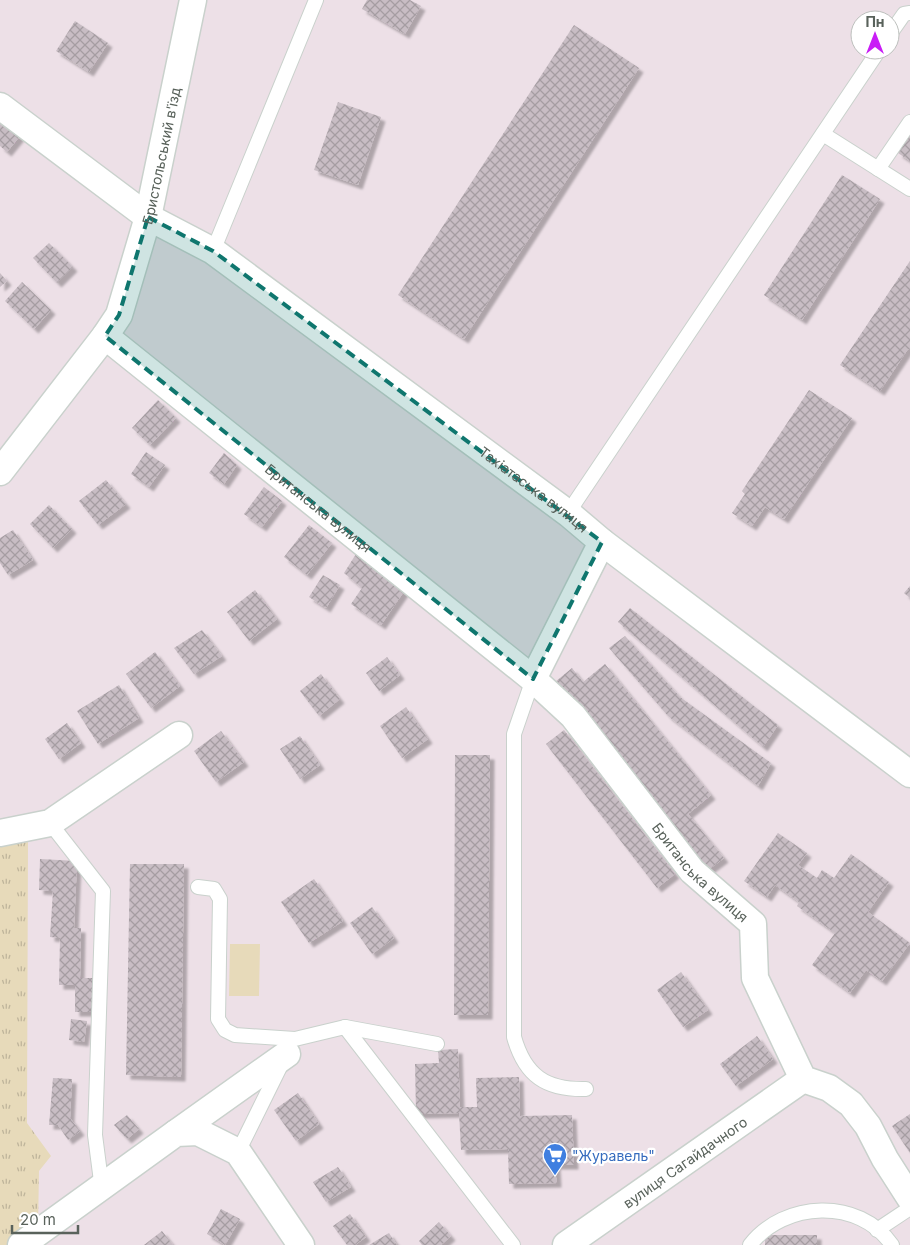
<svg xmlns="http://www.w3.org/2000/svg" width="910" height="1245" font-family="Inter,sans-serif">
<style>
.grass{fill:url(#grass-tufts)}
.park{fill:#e7daba}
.building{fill:url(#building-cross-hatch);filter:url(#shadow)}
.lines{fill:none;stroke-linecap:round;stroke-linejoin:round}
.service-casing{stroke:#c9d1cc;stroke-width:16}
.minor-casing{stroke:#c9d1cc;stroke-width:29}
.service{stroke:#fff;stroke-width:14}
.minor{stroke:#fff;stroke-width:26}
.marked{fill:#0f766e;fill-opacity:0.2;stroke:#0f766e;stroke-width:4;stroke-dasharray:10 6;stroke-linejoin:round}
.labels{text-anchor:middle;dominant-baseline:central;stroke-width:4.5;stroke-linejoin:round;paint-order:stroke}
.street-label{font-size:14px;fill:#59625b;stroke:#fff}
.shop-label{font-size:14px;fill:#366cbe;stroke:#fff;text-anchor:start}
</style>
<defs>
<pattern id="grass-tufts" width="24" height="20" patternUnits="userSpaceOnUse" patternTransform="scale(1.25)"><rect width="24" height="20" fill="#e7daba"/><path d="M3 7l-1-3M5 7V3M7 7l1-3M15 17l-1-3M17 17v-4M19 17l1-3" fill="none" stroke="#beb49a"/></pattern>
<pattern id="building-cross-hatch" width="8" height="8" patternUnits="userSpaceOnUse" patternTransform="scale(1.25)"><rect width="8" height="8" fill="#c8bdc4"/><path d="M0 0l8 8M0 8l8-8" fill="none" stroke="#a59da2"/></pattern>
<filter id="shadow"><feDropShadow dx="4.5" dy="4.5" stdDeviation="1" flood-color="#0004"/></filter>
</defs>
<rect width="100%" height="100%" fill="#ede0e7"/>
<path class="grass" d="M28,842l-1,281 24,33 -12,15 -1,57 -22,17h-16v-401z"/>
<path class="park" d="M230,944h30l-1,52h-30z"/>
<g class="building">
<path d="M367,0h43l11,6 -16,28 -43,-25z"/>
<path d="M75,21l33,22 -19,29 -33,-21z"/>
<path d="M574,25l65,43 -175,271 -66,-44z"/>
<path d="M338,102l43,15 -23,68 -44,-15z"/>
<path d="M0,119l20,17 -13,16 -7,-6z"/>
<path d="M910,135v26l-12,-8z"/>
<path d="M842,175l38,24 -78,121 -38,-25z"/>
<path d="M49,243l24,24 -16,16 -24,-25z"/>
<path d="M910,261v89l-2,-1 -28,42 -40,-26z"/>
<path d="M0,273l7,8 -7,6z"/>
<path d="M22,282l29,28 -17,19 -29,-28z"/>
<path d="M809,390l43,28 -68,101 -19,-12 -13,19 -20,-13 13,-19 -3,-3z"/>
<path d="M158,400l18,18 -26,27 -18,-17z"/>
<path d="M146,452l19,13 -16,22 -18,-13z"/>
<path d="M224,453l13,12 -13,19 -15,-11z"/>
<path d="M106,480l20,24 -28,21 -19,-24z"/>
<path d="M264,487l18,14 -20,26 -18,-13z"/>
<path d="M49,505l23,24 -19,19 -23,-24z"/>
<path d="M309,525l23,18 -25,32 -23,-18z"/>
<path d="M13,530l20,30 -25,15 -8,-12v-25z"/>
<path d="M356,554l49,36 -24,35 -30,-21 11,-16 -18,-15z"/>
<path d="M323,575l17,10 -14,23 -17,-11z"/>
<path d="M910,586v12l-6,-5z"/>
<path d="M255,590l22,29 -28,22 -22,-29z"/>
<path d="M630,608l148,117 -15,22 -145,-125z"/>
<path d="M202,630l20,26 -28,18 -20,-26z"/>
<path d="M625,636l55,61 91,66 -13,23 -90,-70 -59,-68z"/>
<path d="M155,652l25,34 -29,22 -25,-34z"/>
<path d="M387,657l13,18 -21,16 -13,-18z"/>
<path d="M605,664l106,131 -23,19 36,44 -16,12 -153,-188 17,-14 11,14z"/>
<path d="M321,674l19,25 -21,17 -19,-25z"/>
<path d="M119,685l20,33 -41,26 -21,-33z"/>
<path d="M406,707l22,32 -26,19 -22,-32z"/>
<path d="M67,723l14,20 -22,16 -14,-20z"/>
<path d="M564,730l111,144 -18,14 -111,-144z"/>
<path d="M221,731l23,31 -28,20 -22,-31z"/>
<path d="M300,736l20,29 -20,14 -20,-30z"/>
<path d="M455,755h35l-2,260h-34z"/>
<path d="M778,833l29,20 -9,12 19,13 5,-8 12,8 17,-24 38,28 -21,30 42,31 -28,38 -16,-11 -16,23 -38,-28 23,-32 -38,-27 2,-4 -24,-17 -8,12 -23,-16z"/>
<path d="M40,859l37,2 -3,67h7l-1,50h13v34h-18v-27h-16l1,-47 -10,-1 3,-46 -14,-1z"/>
<path d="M130,864h54l-3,213 -55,-2z"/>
<path d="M314,879l29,42 -34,22 -28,-41z"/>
<path d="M372,907l22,31 -22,16 -22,-31z"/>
<path d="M681,972l27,38 -25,17 -26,-37z"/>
<path d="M71,1019l16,2 -3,21 -15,-2z"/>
<path d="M757,1036l16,23 -37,27 -16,-22z"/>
<path d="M458,1049l2,58h17l-1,-29 43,-1 1,39 52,-1 2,50h-18l1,18 -48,1 -1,-35 -47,1 -2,-37 -43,1 -1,-50 24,-1 -1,-13z"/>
<path d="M53,1078l19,1 -2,39 10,13 -12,9 -10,-15h-9z"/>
<path d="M298,1093l21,31 -23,17 -22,-31z"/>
<path d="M910,1114v39l-18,-27z"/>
<path d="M127,1115l12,14 -12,10 -13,-14z"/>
<path d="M338,1167l13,20 -25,15 -13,-20z"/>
<path d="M221,1209l19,10 -15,26 -18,-11z"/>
<path d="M350,1214l16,23 -11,8h-8l-14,-19z"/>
<path d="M439,1222l12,14 -10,9h-19l-3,-4z"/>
<path d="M162,1231l11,14h-29z"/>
<path d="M389,1233l8,12h-28z"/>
<rect x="765" y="1235" width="52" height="10"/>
</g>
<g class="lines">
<g class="service-casing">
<g id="service">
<path d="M890,34l14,-20 6,-1"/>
<path d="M823,134l87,55"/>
<path d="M878,169l32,-47"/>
<path d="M213,251l103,-251"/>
<path d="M569,514l7,-13 303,-451"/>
<path d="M533,679l-19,55v303c11,39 32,53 72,52"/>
<path d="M50,823l53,68 -8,244 7,54"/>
<path d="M198,887l16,2 6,10 -2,120 7,11 10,5 60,4 50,-12 92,17"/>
<path d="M345,1027l168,218"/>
<path d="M238,1152l44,-89"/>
<path d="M877,1230l33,-22"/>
<path d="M750,1245c34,-44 109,-48 142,0"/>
</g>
</g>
<g class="minor-casing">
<g id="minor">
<path id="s1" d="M0,106l148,111 65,34 356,263 33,28 308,232"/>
<path id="s2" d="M105,336l428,343 40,37 119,155 61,53 2,54 48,101 26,9 22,16 17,22 17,33 25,39"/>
<path id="s3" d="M0,472l105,-136 14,-21 29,-98 45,-217"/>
<path d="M533,679l69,-137"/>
<path d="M0,833l50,-10 129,-88"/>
<path d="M176,1133l111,-79"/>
<path d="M21,1245l155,-112 22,-1 40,20 63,93"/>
<path id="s4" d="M566,1245l237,-166"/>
</g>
</g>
<use href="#service" class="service"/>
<use href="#minor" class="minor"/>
</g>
<path class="marked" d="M148,217l65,34 389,291 -69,137 -428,-343 14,-21z"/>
<defs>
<g id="supermarket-pin" transform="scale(1.25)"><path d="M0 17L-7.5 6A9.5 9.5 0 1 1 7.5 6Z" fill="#3f7fe0" stroke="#fff"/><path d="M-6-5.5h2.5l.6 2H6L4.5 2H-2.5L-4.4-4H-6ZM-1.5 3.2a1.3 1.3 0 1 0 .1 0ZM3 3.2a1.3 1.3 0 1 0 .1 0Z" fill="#fff"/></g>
</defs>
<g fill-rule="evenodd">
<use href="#supermarket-pin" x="555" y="1155"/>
</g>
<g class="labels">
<g class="street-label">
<text stroke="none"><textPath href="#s3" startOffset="362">Бристольський в'їзд</textPath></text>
<text stroke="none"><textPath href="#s1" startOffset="658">Тахіатаська вулиця</textPath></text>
<text stroke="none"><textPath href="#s2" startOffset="274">Британська вулиця</textPath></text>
<text stroke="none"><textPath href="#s2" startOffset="805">Британська вулиця</textPath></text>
<text stroke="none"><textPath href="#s4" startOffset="145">вулиця Сагайдачного</textPath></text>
</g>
<g class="shop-label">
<text x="572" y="1155">"Журавель"</text>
</g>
</g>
<g transform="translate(875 35)"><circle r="24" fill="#ffffff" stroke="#bdc0bd"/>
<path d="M0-4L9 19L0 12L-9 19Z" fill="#c91df6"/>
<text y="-8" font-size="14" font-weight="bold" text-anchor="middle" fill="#59625b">Пн</text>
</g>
<path d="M12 1225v8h66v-8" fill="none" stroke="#59625b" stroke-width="2.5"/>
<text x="20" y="1225" font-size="15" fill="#59625b" stroke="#ffffff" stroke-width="4" paint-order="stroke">20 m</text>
</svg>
